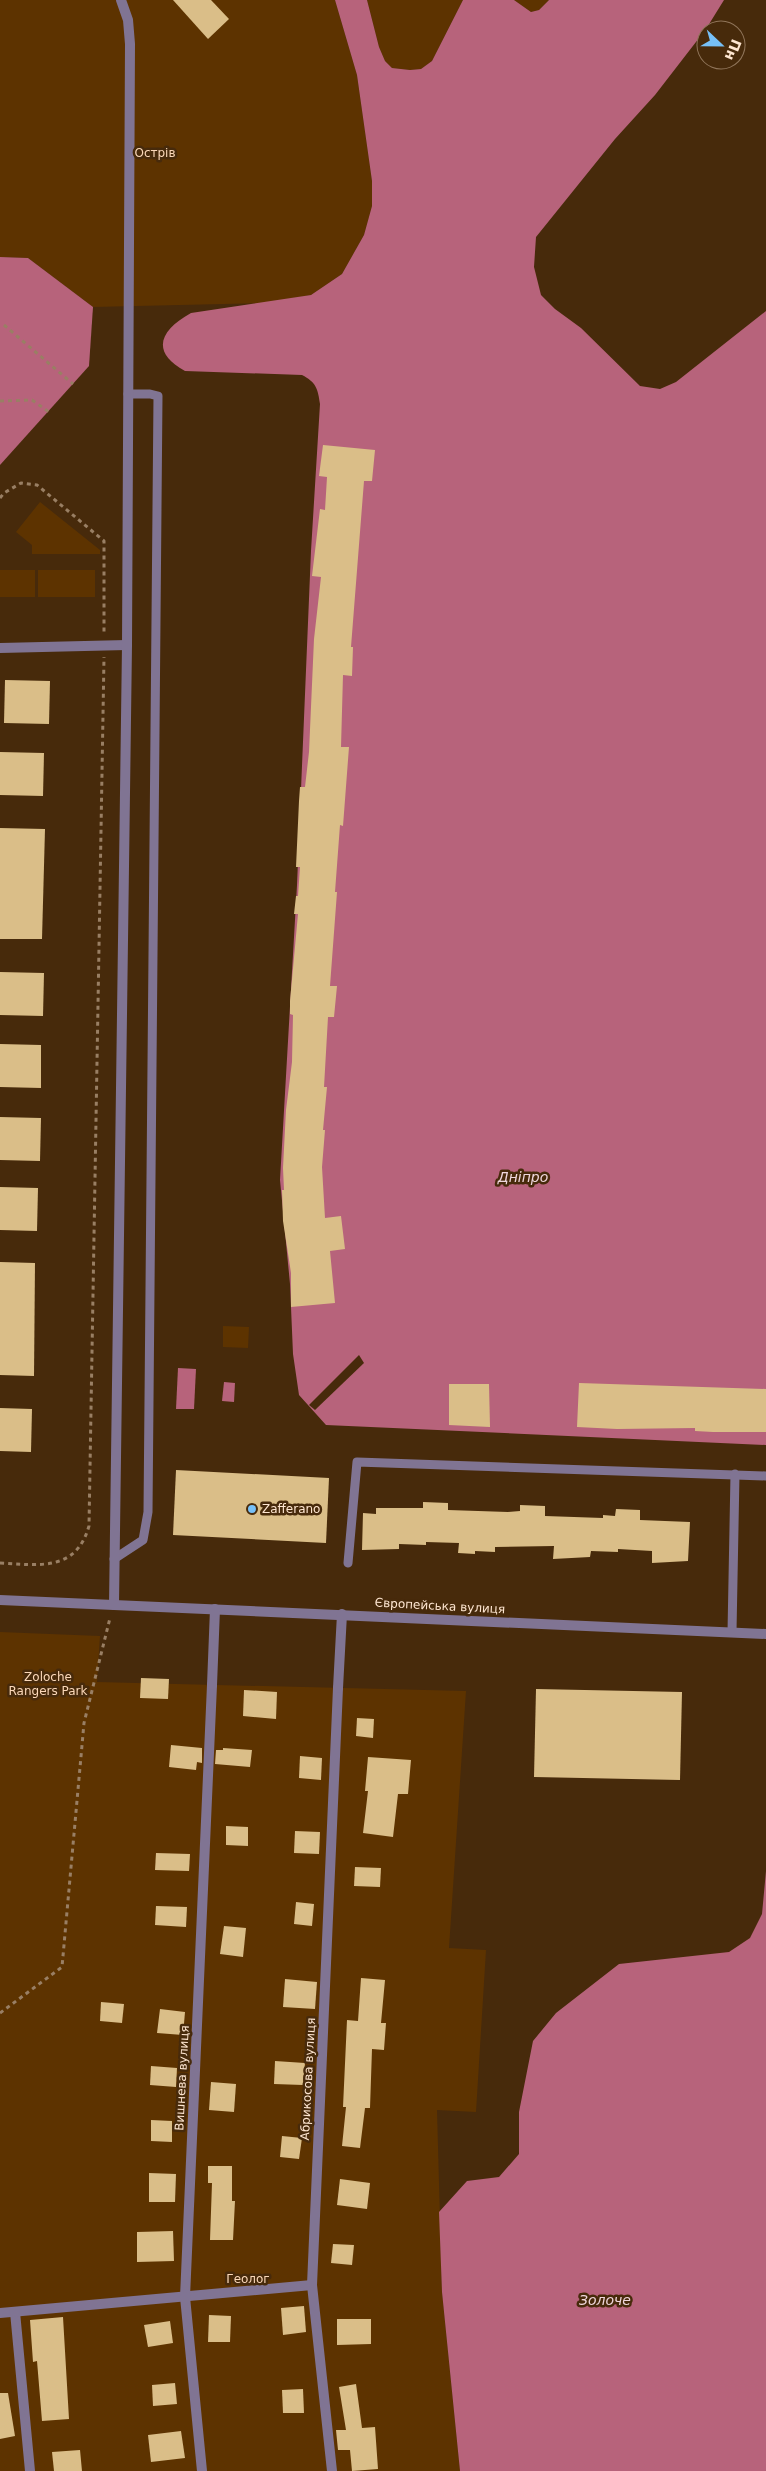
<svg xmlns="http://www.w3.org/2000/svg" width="766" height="2471" font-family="'DejaVu Sans',sans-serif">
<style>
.green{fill:#5d3300}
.water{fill:#b7637b}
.pier{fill:#472a0b}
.building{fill:#dabe88}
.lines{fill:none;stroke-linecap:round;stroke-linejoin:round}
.path{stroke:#997f64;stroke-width:3;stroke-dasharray:4 4;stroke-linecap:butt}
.service{stroke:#807493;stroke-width:9}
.minor{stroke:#807493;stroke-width:10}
.tertiary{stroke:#807493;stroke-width:10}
.poi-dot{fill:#77c0f7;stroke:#472a0b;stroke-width:2}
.labels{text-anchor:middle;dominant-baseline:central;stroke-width:5;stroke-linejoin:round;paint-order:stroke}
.park-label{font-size:12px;fill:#fbd8b9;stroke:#472a0b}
.poi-label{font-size:12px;fill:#fee6d1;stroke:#472a0b;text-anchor:start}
.street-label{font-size:12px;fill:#fee6d1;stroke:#472a0b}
.water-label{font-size:14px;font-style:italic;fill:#efd7dc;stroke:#472a0b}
</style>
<rect width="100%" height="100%" fill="#472a0b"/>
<g class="green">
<path d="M0,0h335l22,75 15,106v25l-8,29 -22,39 -31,21 -45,8 -173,4 -65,-49 -28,-1z"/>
<path d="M367,0h96l-31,61 -11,8 -11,1 -18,-2 -7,-7 -6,-14z"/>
<path d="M514,0h35l-10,10 -8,2z"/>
<path d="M40,502l60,48v4h-68v-9l-16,-13z"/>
<rect x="0" y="570" width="35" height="27"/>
<rect x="38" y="570" width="57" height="27"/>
<path d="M223,1326l26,1 -1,21 -25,-1z"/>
<path d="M0,1632l100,4 -3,46 369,9 -17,257 37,2 -10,162 -39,-2 5,182 18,179h-460z"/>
</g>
<g class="water">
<path d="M335,0h32l12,47 6,14 7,7 18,2 11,-1 11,-8 31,-61h51l17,12 8,-2 10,-10h175l-18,29 -51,66 -40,44 -79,98 -2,30 7,28 14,14 26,19 59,58 20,3 16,-7 90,-71v1134l-440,-20 -27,-30 -6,-41 -3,-70 -10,-104 17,-295 14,-334 9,-147c-2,-15 -4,-22 -18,-29l-117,-4c-35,-19 -25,-41 6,-58l120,-18 31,-21 22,-39 8,-29v-25l-15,-106z"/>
<path d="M0,257l28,1 65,49 -4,59 -89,99z"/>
<path d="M178,1368l18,1 -2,40h-18z"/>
<path d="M224,1382l11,1 -1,19 -12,-1z"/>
<path d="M766,1871v600h-306l-18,-179 -3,-80 28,-31 32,-4 20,-23v-42l14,-71 23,-28 63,-49 110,-12 21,-14 12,-24z"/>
</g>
<path class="pier" d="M359,1355l5,8 -49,47 -6,-5z"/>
<g class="building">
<path d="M173,0h38l18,19 -21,20z"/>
<path d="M323,445l52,5 -3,31h-8l-13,166h2l-1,29 -9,-1 -2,72h8l-6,79 -3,-1 -5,67h2l-7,94h7l-3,31h-6l-4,70h3l-4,43h2l-3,37 3,51 16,-2 4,33 -15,2 5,52 -44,4v-34l-8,-52 -1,-31h2l-1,-22 3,-58 6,-48 1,-47 -3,-1v-13l8,-87h-4l2,-18h2l2,-29h-4l3,-66 1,-14h5l4,-35 5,-113 7,-62 -9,-1 8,-67 5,1 2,-33 -8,-1z"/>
<path d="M5,680l45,1 -1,43 -45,-1z"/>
<path d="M0,752l44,1 -1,43 -43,-1z"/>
<path d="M0,828l45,1 -3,110h-42z"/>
<path d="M0,972l44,1 -1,43 -43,-1z"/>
<path d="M0,1044l41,1v43l-41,-1z"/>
<path d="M0,1117l41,1 -1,43 -40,-1z"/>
<path d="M0,1187l38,1 -1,43 -37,-1z"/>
<path d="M0,1262l35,1 -1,113 -34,-1z"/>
<path d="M579,1383l187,6v43h-53l-18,-1v-3l-78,1 -40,-2z"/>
<path d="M449,1384h40l1,43 -41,-2z"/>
<path d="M0,1408l32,1 -1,43 -31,-1z"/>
<path d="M176,1470l153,8 -3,65 -153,-8z"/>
<path d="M423,1502l25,1v7l60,2 12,-1v-6l25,1v10l58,2v-3l12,1 1,-7 24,1v10l50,2 -2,39 -36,2v-12l-34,-2v3l-27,-1 -1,6 -37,2 1,-13 -59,1v5l-20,-1v3l-17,-1 1,-10 -33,-1v3l-27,-1v5l-37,1 1,-37 13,1v-6h47z"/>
<path d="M141,1678l28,1 -1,20 -28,-1z"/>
<path d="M536,1689l146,3 -2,88 -146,-3z"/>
<path d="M244,1690l33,2 -1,27 -33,-3z"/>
<path d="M357,1718l17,1 -1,19 -17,-2z"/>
<path d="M171,1745l31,3v15l-5,-1 -1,8 -27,-3z"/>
<path d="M223,1748l29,2 -2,17 -35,-3 1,-14h7z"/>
<path d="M300,1756l22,2 -1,22 -22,-2z"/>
<path d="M368,1757l43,3 -3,34h-10l-5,43 -30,-4 5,-42h-3z"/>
<path d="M226,1826l22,1v19l-22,-1z"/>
<path d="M295,1831l25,1 -1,22 -25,-1z"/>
<path d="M156,1853l34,1 -1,17 -34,-1z"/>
<path d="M355,1867l26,1 -1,19 -26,-1z"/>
<path d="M296,1902l18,2 -2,22 -18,-2z"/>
<path d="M156,1906l31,1 -1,20 -31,-2z"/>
<path d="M224,1926l22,2 -3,29 -23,-3z"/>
<path d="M361,1978l24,2 -4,43h5l-2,27 -12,-1 -2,59h-5l-5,40 -18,-2 4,-39h-3l4,-87 11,1z"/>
<path d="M285,1979l32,3 -2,27 -32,-2z"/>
<path d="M101,2002l23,2 -2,19 -22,-2z"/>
<path d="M160,2009l25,3 -2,23 -26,-2z"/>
<path d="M275,2061l30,2 -2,22 -29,-1z"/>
<path d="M151,2066l26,2 -1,19 -26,-2z"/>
<path d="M211,2082l25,2 -2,28 -25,-2z"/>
<path d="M151,2120l21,1v21l-21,-1z"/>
<path d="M282,2136l20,2 -3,21 -19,-2z"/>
<path d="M208,2166h24v35h3l-2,39h-23l2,-57h-4z"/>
<path d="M149,2173l27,1 -1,28h-26z"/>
<path d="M340,2179l30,4 -3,26 -30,-4z"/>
<path d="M173,2231l1,30 -37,1v-30z"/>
<path d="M333,2244l21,1 -2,20 -21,-2z"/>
<path d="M304,2306l2,26 -23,3 -2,-27z"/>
<path d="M209,2315l22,1 -1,26h-22z"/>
<path d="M63,2317l6,102 -27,2 -5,-60 -4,1 -3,-42z"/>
<path d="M337,2319h34v25l-34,1z"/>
<path d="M170,2321l3,22 -25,4 -4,-22z"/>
<path d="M175,2383l2,21 -24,2 -1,-21z"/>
<path d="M356,2384l6,44 13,-1 3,42 -26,2 -2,-21h-12l-2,-20h10l-7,-43z"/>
<path d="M303,2389l1,24h-21l-1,-23z"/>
<path d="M0,2393h8l7,43 -15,3z"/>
<path d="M181,2431l4,27 -34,4 -3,-27z"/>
<path d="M80,2450l2,21h-28l-2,-19z"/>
</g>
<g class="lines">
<g class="path">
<path d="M4,325l69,59"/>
<path d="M0,401l32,-1 17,12"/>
<path d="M0,498l4,-5 17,-10 16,2 67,56v92"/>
<path d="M0,1563c39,2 76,9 89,-37l15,-869"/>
<path d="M0,2013l62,-46 22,-244 26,-105"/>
</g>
<g class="service">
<path d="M114,1559l29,-19 5,-28 10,-1116 -8,-2h-22"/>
<path d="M348,1563l9,-101 409,14"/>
<path d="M732,1632l3,-158"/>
</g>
<g class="minor">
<path d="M0,648l127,-3"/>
<path d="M114,1605l13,-960 3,-601 -2,-24 -7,-20"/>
<path d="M15,2312l15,159"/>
<path d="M0,2313l312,-28"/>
<path d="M202,2471l-17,-174 27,-612"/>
<path d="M332,2471l-20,-186 26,-597"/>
</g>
<g class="tertiary">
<path d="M0,1600l766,34"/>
<path d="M212,1685l3,-76"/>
<path d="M338,1688l4,-74"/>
</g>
</g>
<circle class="poi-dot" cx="252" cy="1509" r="5"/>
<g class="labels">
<g class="park-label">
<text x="155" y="153">Острів</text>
<text x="48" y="1677">Zoloche<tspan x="48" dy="14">Rangers Park</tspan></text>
<text x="248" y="2279">Геолог</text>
</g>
<g class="poi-label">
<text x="262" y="1509">Zafferano</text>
</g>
<g class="street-label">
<text transform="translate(440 1606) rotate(3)">Європейська вулиця</text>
<text transform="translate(182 2078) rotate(-87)">Вишнева вулиця</text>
<text transform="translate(308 2079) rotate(-87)">Абрикосова вулиця</text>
</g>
<g class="water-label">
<text x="523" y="1177">Дніпро</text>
<text x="605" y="2300">Золоче</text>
</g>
</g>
<g transform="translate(721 45) rotate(112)"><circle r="24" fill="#472a0b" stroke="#90755a"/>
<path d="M0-4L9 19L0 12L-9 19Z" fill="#77c0f7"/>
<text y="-8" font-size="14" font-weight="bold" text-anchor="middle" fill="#fee6d1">Пн</text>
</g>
</svg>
